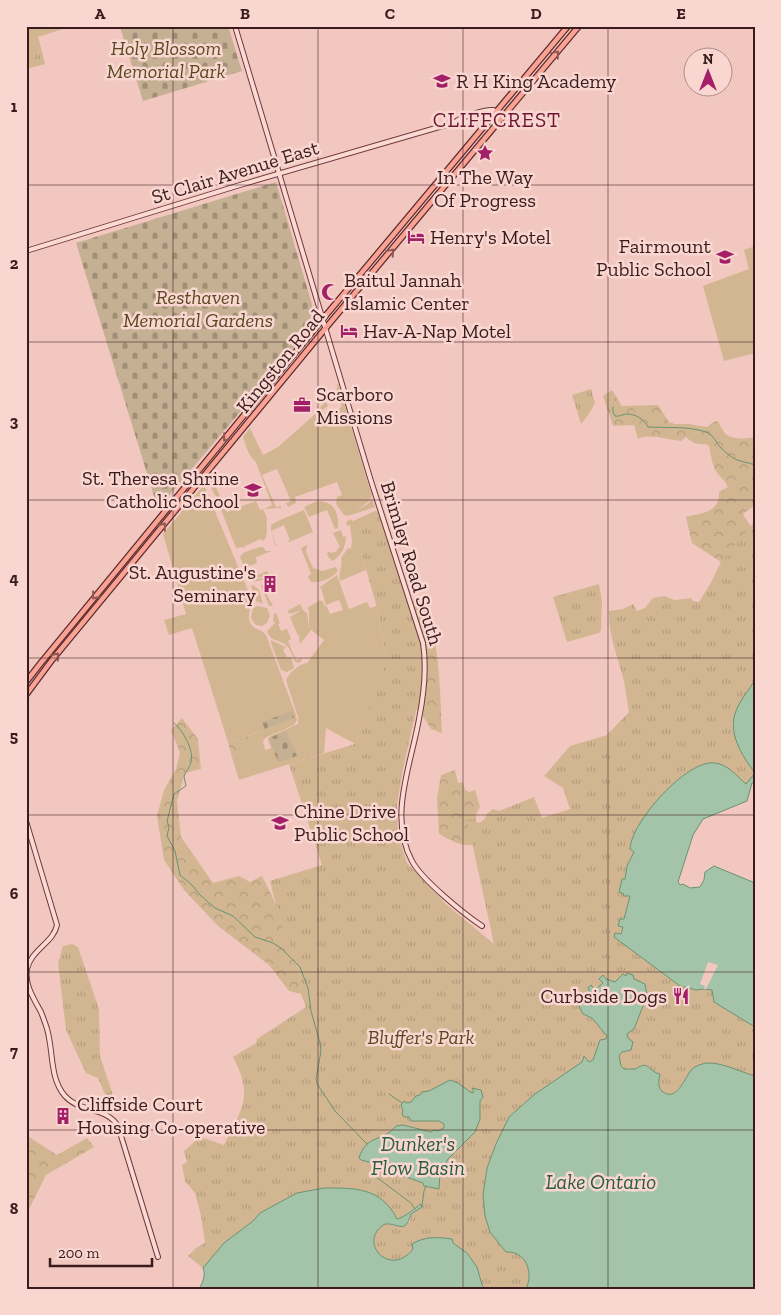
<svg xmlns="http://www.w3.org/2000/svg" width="781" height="1315" font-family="'Zilla Slab',serif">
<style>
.green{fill:#d2b692}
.forest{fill:url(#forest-crowns)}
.cemetery{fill:url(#cemetery-stones)}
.park{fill:url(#park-tufts)}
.water{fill:#a3c4a8;stroke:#699372}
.pier{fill:#f2c7c0}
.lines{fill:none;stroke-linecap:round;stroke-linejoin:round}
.stream{stroke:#699372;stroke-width:1}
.secondary-casing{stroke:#6f393c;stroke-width:6}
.primary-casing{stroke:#5b2b2e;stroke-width:7}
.secondary{stroke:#fcdad4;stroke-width:4}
.primary{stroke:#faa293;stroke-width:4.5}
.oneway{stroke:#915853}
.grid{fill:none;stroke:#3b1c1e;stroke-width:1;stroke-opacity:0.55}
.labels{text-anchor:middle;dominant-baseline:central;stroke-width:5;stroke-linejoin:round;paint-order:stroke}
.park-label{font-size:20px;font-style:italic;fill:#5a4920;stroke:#f9d7d0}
.poi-label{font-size:20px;fill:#3b1c1e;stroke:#f9d7d0;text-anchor:start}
.street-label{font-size:20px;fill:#3b1c1e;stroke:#f9d7d0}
.neighbourhood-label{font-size:21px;letter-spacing:1px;fill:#6c1734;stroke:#f9d7d0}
.water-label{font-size:21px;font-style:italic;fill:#295d3d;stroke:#f9d7d0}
.neatline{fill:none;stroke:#3b1c1e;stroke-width:2}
.grid-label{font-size:16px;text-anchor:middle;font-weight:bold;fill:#3b1c1e}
</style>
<defs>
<pattern id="forest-crowns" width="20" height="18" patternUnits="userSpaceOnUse" patternTransform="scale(1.25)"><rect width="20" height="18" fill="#d2b692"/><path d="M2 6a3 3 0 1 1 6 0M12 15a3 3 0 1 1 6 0" fill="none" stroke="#b59c7d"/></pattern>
<pattern id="cemetery-stones" width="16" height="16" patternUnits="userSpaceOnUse" patternTransform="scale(1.25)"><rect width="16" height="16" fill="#c5b093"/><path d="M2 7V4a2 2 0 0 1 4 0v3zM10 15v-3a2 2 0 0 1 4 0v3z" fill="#a18e77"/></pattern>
<pattern id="park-tufts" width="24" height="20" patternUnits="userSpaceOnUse" patternTransform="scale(1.25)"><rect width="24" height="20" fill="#d2b692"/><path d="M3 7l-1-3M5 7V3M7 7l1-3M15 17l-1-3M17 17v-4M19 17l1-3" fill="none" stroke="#b59c7d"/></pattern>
</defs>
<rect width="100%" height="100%" fill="#f2c7c0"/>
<g class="green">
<path d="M26,26h37v3l-25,8 3,11 -8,10 -7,2z"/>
<path d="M755,246v107l-31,8 -21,-75 46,-17 -5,-19z"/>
<path d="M338,383l34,113 -4,6 -12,9 12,-7 4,-6 3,9 -27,9 7,-4 -8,4 -3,-1 -8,-11 1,-7 5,-2 -5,-13 -42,15 1,6 -8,4 -2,-4 5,-2 -14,-32 -15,6 14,32 5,-1v2l-17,1 8,-4 -16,-43c-8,-6 -10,-16 -13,-25l7,-9 13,27 15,-8 34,-30 12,-14 2,-1 2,4 -8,6 6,8 16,-14 -5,-7 -6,4 -1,-1 6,-9z"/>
<path d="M211,476l16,36 29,-11 4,9 3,-1 4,9c-1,7 2,19 -4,23l-2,-2 -16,7v2l-2,-1 -7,1 -18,-46v-4l-4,-4 -6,-14z"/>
<path d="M204,485l48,115c-2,10 -8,23 5,29 4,2 6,2 9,6l30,80 1,5 -3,5 -29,13 -2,-7 -35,11 -36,-114 -23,7 -5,-15 22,-6 -23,-80z"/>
<path d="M317,501c18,0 22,12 21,27l-3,1 -8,-19 -18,7 -5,-10z"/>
<path d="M304,510l9,22 -24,10 -1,-1 2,-1 -6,-15 -13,6 5,14 -1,1c-1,-7 -5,-13 -4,-21l9,-5z"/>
<path d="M375,511l4,1 1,4 -19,37 5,17 -26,11c-2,-9 3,-14 1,-23l7,-10 3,1 1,-8 -2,-16 -3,1 -1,-4 4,-3 3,2z"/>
<path d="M341,530l2,7 3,-1c0,10 -5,21 -14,25l-5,-6 1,-3h2l1,1 6,-2v-2l3,-2 -7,-14z"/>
<path d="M307,545l-1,7 7,16 9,3 14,-4 2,4c-7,8 -17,12 -27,11l-3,-6 3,-2 -10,-26z"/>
<path d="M259,547h4l3,4h6l-16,6 1,6 -8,3 -1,2 5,9 14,-6 2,4 -16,4 15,-1c-7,2 -15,6 -21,1l3,-1 -2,-1 -8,-20 3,-4z"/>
<path d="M337,575l12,34 18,-7 3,6 7,-2 10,55 -32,83 -29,-16 -2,25 -85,27 -7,-23 31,-15 2,7 2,1 4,-2 -3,-9 3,-3 27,-12v-7l-12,-37c4,-8 13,-16 21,-17l17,-23 -13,-10 -11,14 -1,-5 1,-4 -2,1 -8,-19 11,-7 -11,4 -3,-3 13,-7 3,6 4,3 2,15v-18l-2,-2 13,-8 3,2 2,5 1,-2 4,9 13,-4 -4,-10 -13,5c-3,-7 -2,-11 -6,-18z"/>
<path d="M270,579l3,6 -2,-3 -2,1 1,3 -6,3 9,17h-4l-8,-20z"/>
<path d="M253,585l6,5 4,14 -7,-3 -5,-15z"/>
<path d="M257,606l10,2 3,8 -3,7 -5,3 -6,-1 -5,-7 2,-10z"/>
<path d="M276,613l4,10 -2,1 3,7 6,-2 4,10 -3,2 8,19 5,-2 1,2 -3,3 -4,-1c-2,-5 -4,-12 -8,-16 -7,-7 -17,-4 -20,-15l8,-8 -2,-2 1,-7z"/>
<path d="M270,640l16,7 -3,3 4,7h4l3,11 -7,4 -6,-2z"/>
</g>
<g class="forest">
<path d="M612,390l10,16 36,-1 11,17 5,2h14l19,3 6,-5 5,-1c2,4 4,8 6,11 5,8 22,7 31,5v68l-12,9 11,18 -59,77 16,-26 10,-21 -29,-19 -6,-26c15,-4 34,-4 33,-25l9,-5c-3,-7 -6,-8 -10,-13 -6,-7 -7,-19 -9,-28l-4,-2c-7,1 -14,-2 -19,-7l-5,4c-14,-1 -31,-8 -43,-2l-4,-14 -21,1 -10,-30z"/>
<path d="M406,600l9,1 3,7h9c13,42 13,82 15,125l-11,-4 -12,-19 -49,-4 17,-45z"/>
<path d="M182,718l16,21 3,30 -16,4 -8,28 4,36 32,46 26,-7 11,6 12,-6 11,22 26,73 2,23 -12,-3 -20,-26 -51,-39 -34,-36 -20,-30 -7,-44 7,-26 12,-21 4,-16 -9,-23z"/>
<path d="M264,731l2,4 -3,7 -31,15 -4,-15z"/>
<path d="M455,770l3,13 5,-1 2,8 4,2 6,-2 5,17 -4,7v8l3,1 5,-3 3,-6 6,-5 -10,35c-22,3 -25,0 -44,-10l-2,-36 4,-23z"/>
<path d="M26,1135l31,20 30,-17 7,9 -48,28 -16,32 -4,5z"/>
</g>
<g class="cemetery">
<path d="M124,26h104l14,45 -99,30 -23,-74z"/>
<path d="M276,182l41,139 -159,188 -82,-266z"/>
<path d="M292,711l2,7 -29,11 -3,-7z"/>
<path d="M286,731l11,25 -19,6 -9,-24z"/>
</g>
<g class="park">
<path d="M41,48l4,16 -19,5v-9l7,-2z"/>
<path d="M591,389l4,14 -6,11 -8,10 -9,-29z"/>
<path d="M380,514l42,133 3,24 -22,98 -6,35 1,31 9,28 39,41 48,40 -27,-124 8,-1 1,3 3,1 5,-3 3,-6 6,-5 6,2 35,-14 8,21 28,-9 -7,-21 -19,-12 26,-30 37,-11 22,-23c-2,-10 -3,-21 -5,-31 -6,-23 -16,-47 -15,-70l14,-2 10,-5 4,7 8,-3 8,-10 11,-2 10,4 17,-2 2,3 6,1 12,-19 10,-21 34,-41v159l-19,30 -4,14 9,28 14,21 -9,11 -112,68 -7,14 -4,30h7l-6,23h-4l-2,6 5,2 -3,7 -6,3 66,49 16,4 8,-1 8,1 2,12 41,25v49l-36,-11 -26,3c-5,7 -21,39 -32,22 -4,-5 -1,-14 -6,-18 -4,-3 -10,-5 -14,-7l-5,4h-12l-3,-3 -3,-11 4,-3 9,-2 -4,-16 7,-5 13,-33 -13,-17 -11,-5 -7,9 -10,-4 -3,-4 -4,4 4,4 -8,7 -4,-5 -3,3 6,14 -11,12 9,4 14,16v5l-6,1 -5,17 -4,5 -4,-2 -3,-4 -2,6 -47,32 -26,23 -13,27 -9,24 -4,27 7,37 16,20c20,-1 28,20 20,37h-41c-5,-6 -5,-13 -8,-19 -4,-12 -14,-21 -24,-27l-40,6c-17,21 -45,11 -38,-17l10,-8 11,2 14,-4 1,-8 11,-7 -3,-2 -17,13 -6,1 -3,-7 -50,-24h-19l-27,5 -37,20 -7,8 -29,22 -21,25 -15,-12 8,-8 9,-5 -4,-27 -6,-23 -10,-12 -3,-16 5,-3 -3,-11 16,-14 24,8c18,-37 30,-48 9,-88l23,-14 1,-4 49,-32 -5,-13 -2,-23 -20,-54 -9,-36 52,-16 -33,-101 66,-20 32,-83 -9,-50 -25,-87z"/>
<path d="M599,584l3,17 -1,29 -2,3 -32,9 -14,-45z"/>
<path d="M72,944l6,3 21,62 1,47 13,39 -3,3 -4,-1 -8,-19 -12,-5 -20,-43 -8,-67 5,-17z"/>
</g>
<g class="water">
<path d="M755,680v102l-3,1 -5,18 -44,18 -10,16 -15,47 2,3 3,-1 7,4 10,-1 4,-7 1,-8 9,-6 41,17v144l-41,-25 -2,-12 -8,-1 -8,1 -16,-4 -66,-49 1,-4 6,1 2,-7 -5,-1 2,-7h4l6,-23h-7l1,-2 -5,-2 3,-13h3l2,-13 7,-14 -4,-3c1,-27 57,-90 85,-86 12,1 22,13 31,21l9,-11c-13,-17 -28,-41 -19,-62 4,-11 13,-21 19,-31z"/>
<path d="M627,973l6,2 1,4 11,5 2,12 -13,33 -7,5 1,4 5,4 -2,8 -9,2 -3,4 2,10 3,3h12c12,-10 13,3 24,5 -1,6 -3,14 3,18 14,10 22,-15 29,-23 3,-3 10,-5 14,-6 16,-1 34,9 49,13v213h-229c8,-17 0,-38 -20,-37l-16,-20 -5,-16 -2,-21 4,-27 9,-24 13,-27 26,-23 47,-32 2,-6 5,6 4,-2 7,-20 6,-1 1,-3 -15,-18 -9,-4 -4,-8 3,-4 9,3 3,-3 -6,-14 3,-3 4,5 8,-7 -4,-4 4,-4 3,4 9,3 8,-8 3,2z"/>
<path d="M450,1080l8,3 14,10 2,-1 -2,-4 9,2 2,7 -3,4v18l-5,13 -27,27 -8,14 -1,16 -15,-3 -1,-3 -22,-8 -16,-9 -24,-6 -2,-2c7,-24 25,-16 37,-32l7,-1 28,7 3,-2 4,1 6,-3v-4l-5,-3h-28l-2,-4h-5l-2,-3 1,-3 -2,-6 3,-4 3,2 4,-1 5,-6 4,-1 2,-3 7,-1z"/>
<path d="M324,1188c31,0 57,-1 73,31 7,-1 18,-11 24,-15l1,3 -11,7c-6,21 -12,9 -26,10 -29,17 5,55 28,25l-1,-5c13,-8 25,-7 40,-5l1,4 14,10 10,14 5,18 3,4h-286c4,-7 7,-14 4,-21l21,-25 29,-22 7,-8 37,-20z"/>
</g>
<path class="pier" d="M708,962l10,3 -12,24h-2l1,-3 -5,-2z"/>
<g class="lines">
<g class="stream">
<path d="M613,407v5l2,4c5,1 8,-2 12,-2 10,0 17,6 21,13 18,1 40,-1 58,5 8,3 10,11 15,16 3,3 8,7 12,10 6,4 15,4 22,7"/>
<path d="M174,723c9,8 20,26 17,39 -1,5 -5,9 -7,14l2,10 -12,8 -7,27 2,6 -2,9 8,15 5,24 12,10 8,10 15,13 18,8 22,21 18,6 8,5 19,19 8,21 3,23 9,32 1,8 -5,28 1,5 18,27 32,33"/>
<path d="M389,1094l13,9"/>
<path d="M373,1163l-2,10 40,30 4,6"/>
<path d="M422,1206l2,-15 2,-5"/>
</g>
<g class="secondary-casing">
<g id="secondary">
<path d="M235,26l136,455 52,162c4,26 1,51 -4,76 -8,46 -31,98 -7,142 9,18 52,53 70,65"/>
<path d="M455,122c6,-5 30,-13 38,-12 4,1 6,4 9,8"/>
<path d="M26,251l214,-66 213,-62h9l25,-7 15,2"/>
<path d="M26,821l31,104c-3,17 -26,25 -30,44 -3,15 7,30 14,43 3,8 7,17 8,26 4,19 2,42 16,58 15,17 40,10 53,30l40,131"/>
</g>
</g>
<g class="primary-casing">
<g id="primary">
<path d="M26,682l14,-18 287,-350 241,-288"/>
<path d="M26,695l26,-35 277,-336 250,-298"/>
</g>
</g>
<use href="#secondary" class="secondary"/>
<use href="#primary" class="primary"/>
</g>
<defs><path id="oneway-chevron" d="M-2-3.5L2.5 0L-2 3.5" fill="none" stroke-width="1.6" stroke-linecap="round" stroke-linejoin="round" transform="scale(1.25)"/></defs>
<g class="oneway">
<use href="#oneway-chevron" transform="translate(556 54) rotate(-50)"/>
<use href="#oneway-chevron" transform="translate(391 252) rotate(-50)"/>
<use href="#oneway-chevron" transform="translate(226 438) rotate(129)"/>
<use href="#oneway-chevron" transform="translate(163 526) rotate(-51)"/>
<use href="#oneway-chevron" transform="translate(95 596) rotate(129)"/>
<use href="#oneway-chevron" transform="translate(56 656) rotate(-51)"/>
</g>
<path class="grid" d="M173,26v1263M318,26v1263M463,26v1263M608,26v1263M26,185h729M26,342h729M26,500h729M26,658h729M26,815h729M26,972h729M26,1130h729"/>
<defs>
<g id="school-bare" transform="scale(1.35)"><path d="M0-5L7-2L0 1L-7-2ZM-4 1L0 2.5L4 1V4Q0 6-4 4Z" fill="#a31f68" stroke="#f9d7d0" stroke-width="2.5" paint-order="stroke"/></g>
<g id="sight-bare" transform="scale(1.35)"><path d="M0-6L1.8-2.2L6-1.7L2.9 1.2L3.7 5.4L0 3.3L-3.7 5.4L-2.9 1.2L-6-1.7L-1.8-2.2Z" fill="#a31f68" stroke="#f9d7d0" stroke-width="2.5" paint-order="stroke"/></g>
<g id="hotel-bare" transform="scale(1.35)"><path d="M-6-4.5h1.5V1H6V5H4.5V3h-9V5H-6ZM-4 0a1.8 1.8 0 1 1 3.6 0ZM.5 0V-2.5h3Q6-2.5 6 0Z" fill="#a31f68" stroke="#f9d7d0" stroke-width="2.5" paint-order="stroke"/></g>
<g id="mosque-bare" transform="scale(1.35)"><path d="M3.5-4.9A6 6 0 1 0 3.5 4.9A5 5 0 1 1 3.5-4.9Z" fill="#a31f68" stroke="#f9d7d0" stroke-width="2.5" paint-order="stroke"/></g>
<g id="office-bare" transform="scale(1.35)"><path d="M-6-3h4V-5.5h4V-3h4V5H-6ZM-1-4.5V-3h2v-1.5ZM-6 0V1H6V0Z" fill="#a31f68" stroke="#f9d7d0" stroke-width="2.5" paint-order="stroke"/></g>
<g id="building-bare" transform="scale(1.35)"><path d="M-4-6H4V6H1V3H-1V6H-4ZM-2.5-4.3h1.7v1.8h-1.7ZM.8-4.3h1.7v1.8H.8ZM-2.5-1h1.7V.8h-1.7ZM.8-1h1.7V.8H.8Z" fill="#a31f68" stroke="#f9d7d0" stroke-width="2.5" paint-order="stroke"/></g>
<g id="restaurant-bare" transform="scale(1.35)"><path d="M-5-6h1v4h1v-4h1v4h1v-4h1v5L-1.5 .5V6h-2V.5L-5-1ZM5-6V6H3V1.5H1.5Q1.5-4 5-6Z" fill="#a31f68" stroke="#f9d7d0" stroke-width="2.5" paint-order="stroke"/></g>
</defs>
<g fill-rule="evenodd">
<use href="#school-bare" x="442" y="81"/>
<use href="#sight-bare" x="485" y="153"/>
<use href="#hotel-bare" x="416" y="237"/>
<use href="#school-bare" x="725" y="257"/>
<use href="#mosque-bare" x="330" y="292"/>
<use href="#hotel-bare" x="349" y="331"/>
<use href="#office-bare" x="302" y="405"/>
<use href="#school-bare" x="253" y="490"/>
<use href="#building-bare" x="270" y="584"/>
<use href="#school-bare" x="280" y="823"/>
<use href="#restaurant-bare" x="681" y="996"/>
<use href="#building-bare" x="63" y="1116"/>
</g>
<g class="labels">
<g class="park-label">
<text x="166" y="48">Holy Blossom<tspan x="166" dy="23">Memorial Park</tspan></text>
<text x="198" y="297">Resthaven<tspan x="198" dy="23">Memorial Gardens</tspan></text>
<text x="421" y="1037">Bluffer's Park</text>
</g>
<g class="poi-label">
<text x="456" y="81">R H King Academy</text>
<text x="485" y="177" text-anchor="middle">In The Way<tspan x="485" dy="23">Of Progress</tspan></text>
<text x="430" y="237">Henry's Motel</text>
<text x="711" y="246" text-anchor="end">Fairmount<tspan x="711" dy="23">Public School</tspan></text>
<text x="344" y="280">Baitul Jannah<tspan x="344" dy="23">Islamic Center</tspan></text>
<text x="363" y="331">Hav-A-Nap Motel</text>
<text x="316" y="394">Scarboro<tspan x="316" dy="23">Missions</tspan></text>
<text x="239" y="478" text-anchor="end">St. Theresa Shrine<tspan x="239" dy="23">Catholic School</tspan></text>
<text x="256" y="572" text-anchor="end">St. Augustine's<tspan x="256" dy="23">Seminary</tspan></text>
<text x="294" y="811">Chine Drive<tspan x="294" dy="23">Public School</tspan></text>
<text x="667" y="996" text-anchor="end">Curbside Dogs</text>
<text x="77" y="1104">Cliffside Court<tspan x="77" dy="23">Housing Co-operative</tspan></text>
</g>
<g class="street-label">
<text transform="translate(235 172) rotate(-17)">St Clair Avenue East</text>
<text transform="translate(280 361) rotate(-51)">Kingston Road</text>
<text transform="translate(412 563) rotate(73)">Brimley Road South</text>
</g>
<g class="neighbourhood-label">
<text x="497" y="119">CLIFFCREST</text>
</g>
<g class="water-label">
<text x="418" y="1143">Dunker's<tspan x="418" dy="24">Flow Basin</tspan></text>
<text x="601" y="1181">Lake Ontario</text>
</g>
</g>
<rect width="781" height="1315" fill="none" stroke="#f9d7d0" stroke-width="55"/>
<g transform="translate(708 72)"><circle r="24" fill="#f9d7d0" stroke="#ad8c89"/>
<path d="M0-4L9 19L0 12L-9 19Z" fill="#a31f68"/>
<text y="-8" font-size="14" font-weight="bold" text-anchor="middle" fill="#3b1c1e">N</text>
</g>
<path d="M50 1258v8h102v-8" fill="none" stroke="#3b1c1e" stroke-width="2.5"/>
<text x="58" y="1258" font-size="15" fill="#3b1c1e" stroke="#f9d7d0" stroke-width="4" paint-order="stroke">200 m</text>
<rect x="28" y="28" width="726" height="1260" class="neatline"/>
<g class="grid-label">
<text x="100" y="19">A</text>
<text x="245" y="19">B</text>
<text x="390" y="19">C</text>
<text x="536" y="19">D</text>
<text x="681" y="19">E</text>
<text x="14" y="112">1</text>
<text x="14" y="269">2</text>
<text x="14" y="427">3</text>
<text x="14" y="584">4</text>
<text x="14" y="742">5</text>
<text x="14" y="899">6</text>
<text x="14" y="1057">7</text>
<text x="14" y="1214">8</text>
</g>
</svg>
